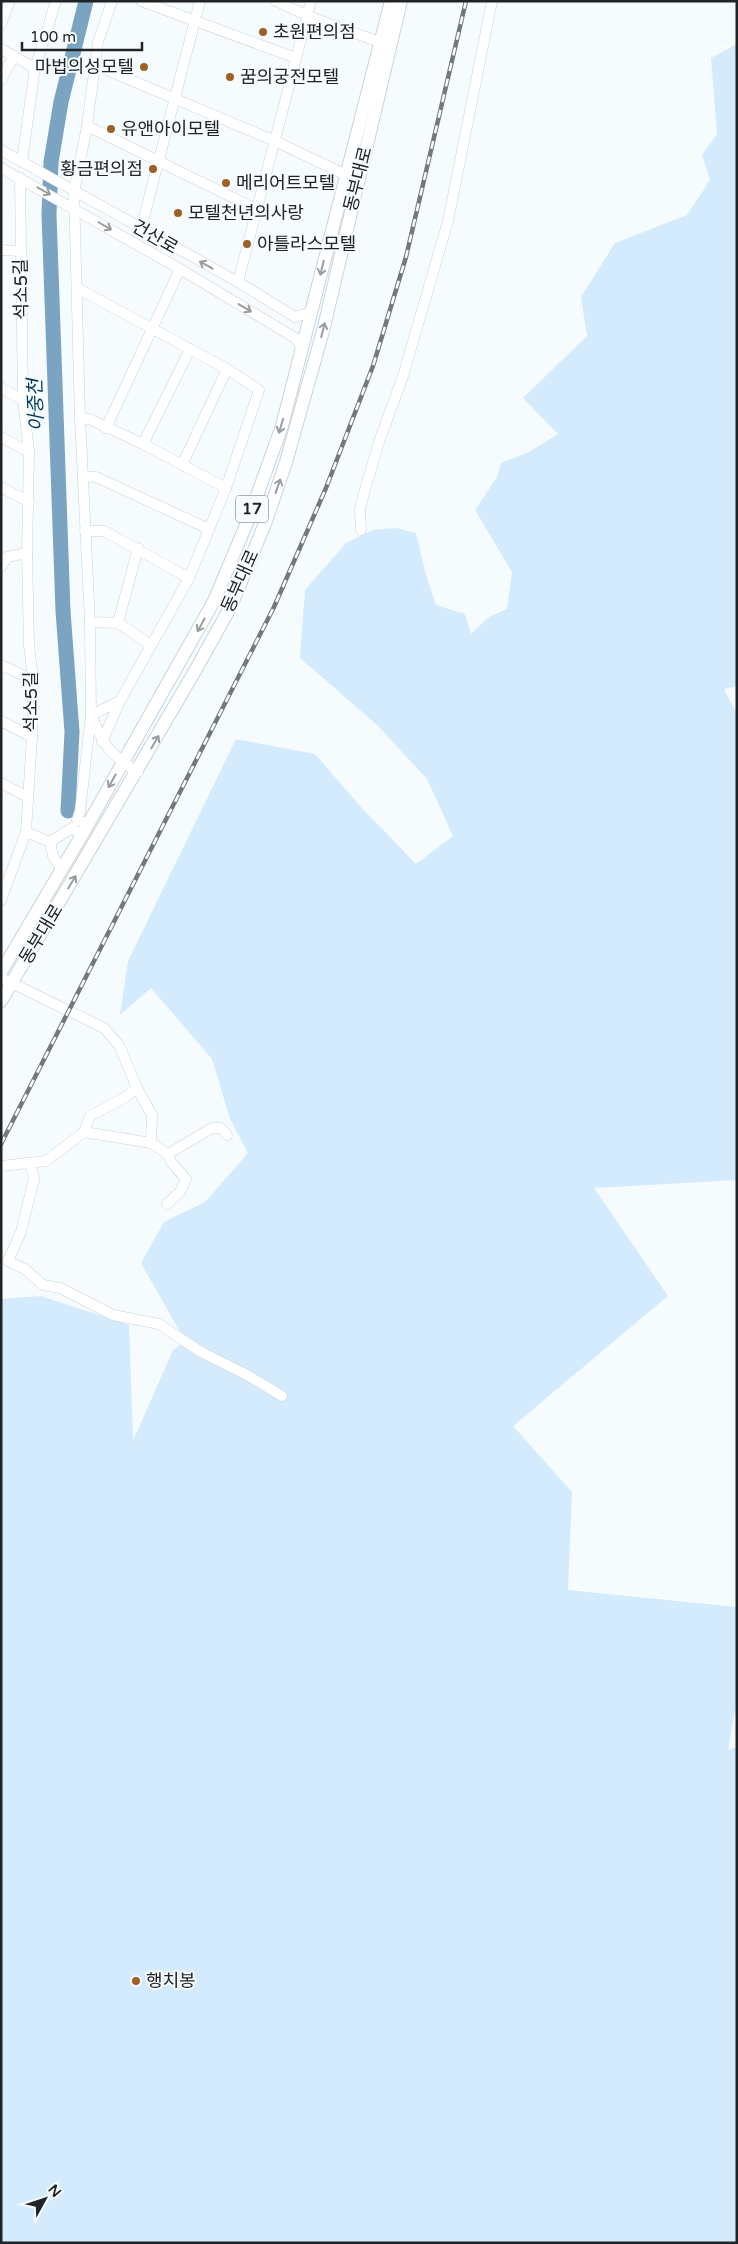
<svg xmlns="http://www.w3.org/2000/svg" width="738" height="2244" font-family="'Varela Round','Noto Sans KR',sans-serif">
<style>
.green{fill:#d3ebfd}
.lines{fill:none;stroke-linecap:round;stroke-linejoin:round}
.river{stroke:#7aa4c2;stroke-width:15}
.minor-casing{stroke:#c8d3db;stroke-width:11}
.major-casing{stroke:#c8d3db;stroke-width:14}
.minor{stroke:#fff;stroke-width:10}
.major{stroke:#fff;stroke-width:12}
.rail-casing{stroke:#73787b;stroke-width:4.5}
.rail{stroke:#f6fbfe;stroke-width:2.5;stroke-dasharray:8;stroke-linecap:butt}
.oneway{stroke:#9b9c9e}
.poi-dot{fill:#9e6025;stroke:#f6fbfe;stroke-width:2}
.labels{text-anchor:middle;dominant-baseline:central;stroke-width:4;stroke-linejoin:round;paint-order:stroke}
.shield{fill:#f6fbfe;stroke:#606468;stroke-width:1}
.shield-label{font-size:16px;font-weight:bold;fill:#202427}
.poi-label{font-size:18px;fill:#202427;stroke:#f6fbfe;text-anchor:start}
.street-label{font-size:18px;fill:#202427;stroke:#f6fbfe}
.water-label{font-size:19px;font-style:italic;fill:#023a59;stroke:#f6fbfe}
</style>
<rect width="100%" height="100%" fill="#f6fbfe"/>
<path class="green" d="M737,44v642l-13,3 13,25v466l-143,8 74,108 -155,130 59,66 -4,98 169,17v93l-9,50 9,-3v496h-736v-944l40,-3 88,29 4,116 40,-91 10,-7 -3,-11 -39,-69 23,-41 41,-20 43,-49 -18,-34 -18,-60 -61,-71 -31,27 8,-54 108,-222 79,15 45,52 56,58 37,-28 -26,-57 -50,-54 -77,-67 5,-68 41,-47 27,-13 23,-2 20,5 10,42 10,30 29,9 6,20 18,-17 18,-8 5,-37 -37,-62 22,-33 4,-14 28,-11 29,-18 -35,-36 64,-62 -6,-39 34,-54 72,-28 23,-35 -8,-25 15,-21 -6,-76z"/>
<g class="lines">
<path class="river" d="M68,811l4,-79 -9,-121 -14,-397 2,-52 10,-60 25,-101"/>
<g class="minor-casing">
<g id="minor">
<path d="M141,1l155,57"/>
<path d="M276,1l32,15 66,24"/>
<path d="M1,24l9,-23"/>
<path d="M1,49l34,19"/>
<path d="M95,65l180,76 65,31"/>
<path d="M1,80l13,-24"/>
<path d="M87,126l171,84"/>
<path d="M1,150l237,132 57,35 16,-5"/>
<path d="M22,161l13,-93 21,-67"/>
<path d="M1,168l179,101 117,70 4,10"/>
<path d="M141,229l59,-228"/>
<path d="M1,250l19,1"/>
<path d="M238,282l73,-281"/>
<path d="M77,288l150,81 32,21 -33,98 -37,90 -69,123 -29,14c13,31 18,39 47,57"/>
<path d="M1,388l22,12"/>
<path d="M80,418l9,1 54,25 83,44"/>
<path d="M106,428l74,-159"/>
<path d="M1,437l28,15"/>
<path d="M143,444l47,-95"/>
<path d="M182,465l45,-96"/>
<path d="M83,476l13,1 113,52"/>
<path d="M1,487l28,15"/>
<path d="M361,530l-1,-21 4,-16 15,-51 24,-66 45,-155 44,-220"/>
<path d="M85,531h19l85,47"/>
<path d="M1,567l6,-10 20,-4"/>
<path d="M90,622l28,1 33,22"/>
<path d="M118,623l20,-75"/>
<path d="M1,665l32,15"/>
<path d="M1,721l31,16"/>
<path d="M102,742l18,-41"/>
<path d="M1,783l27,14"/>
<path d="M88,824l-11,-4 3,-9 11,-96 -1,-93 -10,-204 -6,-226 13,-66 11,-84 14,-41"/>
<path d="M26,832l24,10"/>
<path d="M50,842l22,-14 10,7"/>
<path d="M50,842l3,14 9,14"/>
<path d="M1,900l25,-68 6,-95 1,-57 -4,-35 -2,-92 2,-101 -6,-52 -3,-222"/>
<path d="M1,978l103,50 15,17 18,43 -13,10 -34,18 -6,16 -38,29 -45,5"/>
<path d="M137,1088l15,27 -1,28"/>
<path d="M84,1132l67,11 17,11 3,8 15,17 -6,13 -13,12"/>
<path d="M168,1154l44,-26h9l6,7"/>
<path d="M30,1163l4,16 -13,53 -13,29 17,8 18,16 17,3 53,27 46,9 42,28 46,23 35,21"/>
</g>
</g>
<g class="major-casing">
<g id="major">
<path d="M1,972l81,-137 132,-234 35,-83 33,-92 109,-425"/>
<path d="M1,1001l194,-330 36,-65 35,-85 20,-59 37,-131 78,-330"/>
</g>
</g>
<use href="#minor" class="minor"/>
<use href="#major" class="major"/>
<g class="rail-casing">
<path id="rail" d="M1,1144l273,-537 52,-119 47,-122 33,-109 60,-256"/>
</g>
<use href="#rail" class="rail"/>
</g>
<defs><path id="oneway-shaft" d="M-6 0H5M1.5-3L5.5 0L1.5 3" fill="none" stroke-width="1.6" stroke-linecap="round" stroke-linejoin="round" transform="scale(1.25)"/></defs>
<g class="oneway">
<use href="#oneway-shaft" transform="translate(44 191) rotate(29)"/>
<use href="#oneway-shaft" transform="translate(105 226) rotate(30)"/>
<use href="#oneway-shaft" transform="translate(206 265) rotate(-151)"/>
<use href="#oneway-shaft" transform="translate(322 268) rotate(104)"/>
<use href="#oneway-shaft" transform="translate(245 308) rotate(31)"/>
<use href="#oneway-shaft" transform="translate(323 330) rotate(-76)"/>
<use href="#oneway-shaft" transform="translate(281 426) rotate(107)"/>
<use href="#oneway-shaft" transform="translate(278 486) rotate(-71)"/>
<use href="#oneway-shaft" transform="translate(201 625) rotate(119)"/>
<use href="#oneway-shaft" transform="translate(155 742) rotate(-60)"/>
<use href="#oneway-shaft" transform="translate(112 781) rotate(119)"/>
<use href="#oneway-shaft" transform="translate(72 882) rotate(-59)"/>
</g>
<g class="poi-dot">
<circle cx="263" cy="32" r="5"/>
<circle cx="144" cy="67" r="5"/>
<circle cx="230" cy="77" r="5"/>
<circle cx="111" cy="129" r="5"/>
<circle cx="153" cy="169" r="5"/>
<circle cx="226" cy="183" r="5"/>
<circle cx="178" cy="213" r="5"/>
<circle cx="247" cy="244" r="5"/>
<circle cx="136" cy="1981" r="5"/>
</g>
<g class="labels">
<rect class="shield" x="236" y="495.5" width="32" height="27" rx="4"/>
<g class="shield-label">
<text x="252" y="509">17</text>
</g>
<g class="poi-label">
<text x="273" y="32">초원편의점</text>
<text x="134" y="67" text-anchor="end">마법의성모텔</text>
<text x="240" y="77">꿈의궁전모텔</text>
<text x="121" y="129">유앤아이모텔</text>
<text x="143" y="169" text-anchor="end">황금편의점</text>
<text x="236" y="183">메리어트모텔</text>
<text x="188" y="213">모텔천년의사랑</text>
<text x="257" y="244">아틀라스모텔</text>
<text x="146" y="1981">행치봉</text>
</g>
<g class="street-label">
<text transform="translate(358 179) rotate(-76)">동부대로</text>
<text transform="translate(155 237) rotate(30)">건산로</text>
<text transform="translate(21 289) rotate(-91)">석소5길</text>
<text transform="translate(240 581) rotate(-66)">동부대로</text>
<text transform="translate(31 702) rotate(-90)">석소5길</text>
<text transform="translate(41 934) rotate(-59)">동부대로</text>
</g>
<g class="water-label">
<text transform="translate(36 405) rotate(-92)">아중천</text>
</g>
</g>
<rect width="738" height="2244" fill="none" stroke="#202427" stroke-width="5"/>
<g transform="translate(45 2199) rotate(50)" stroke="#f6fbfe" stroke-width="4" paint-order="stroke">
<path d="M0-4L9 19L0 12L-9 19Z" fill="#202427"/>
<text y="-8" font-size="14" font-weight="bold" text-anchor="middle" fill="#202427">N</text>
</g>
<path d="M22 42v8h120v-8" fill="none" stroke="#202427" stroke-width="2.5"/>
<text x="30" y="42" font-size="15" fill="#202427" stroke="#f6fbfe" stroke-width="4" paint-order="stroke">100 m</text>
</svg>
